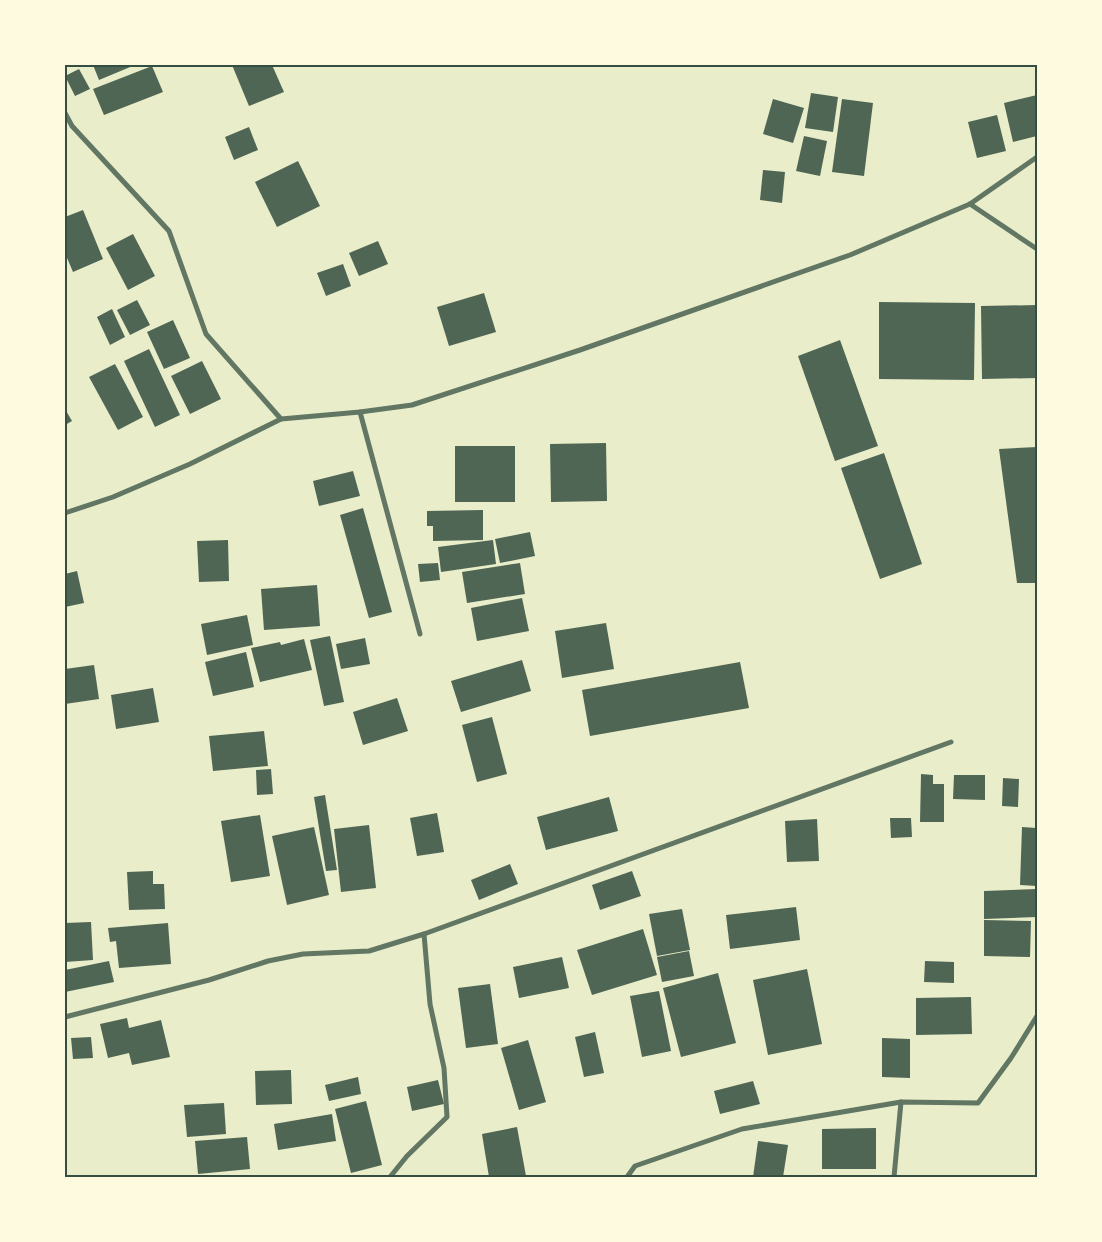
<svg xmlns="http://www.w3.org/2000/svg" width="1102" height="1242" font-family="'Varela Round',sans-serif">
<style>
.building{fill:#4f6655}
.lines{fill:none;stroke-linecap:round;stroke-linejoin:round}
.minor{stroke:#617663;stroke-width:5}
.neatline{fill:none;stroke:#344e41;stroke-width:2}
</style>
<rect width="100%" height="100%" fill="#e9edc9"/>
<g class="building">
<path d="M93,65h42l-36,15z"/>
<path d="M232,65h40l12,27 -35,14z"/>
<path d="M152,66l11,26 -59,23 -11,-26z"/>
<path d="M79,69l11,20 -15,7 -10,-20z"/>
<path d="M811,93l27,4 -5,35 -28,-4z"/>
<path d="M1037,95v41l-24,6 -9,-39z"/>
<path d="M773,99l31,9 -11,35 -30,-9z"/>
<path d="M842,99l31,4 -9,73 -32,-4z"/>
<path d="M997,115l9,36 -29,7 -9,-36z"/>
<path d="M249,127l9,23 -24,10 -9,-23z"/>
<path d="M804,136l23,5 -7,35 -24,-5z"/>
<path d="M298,161l22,45 -43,21 -22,-45z"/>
<path d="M763,170l22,2 -3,31 -22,-3z"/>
<path d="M83,210l20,49 -30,13 -8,-19v-36z"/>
<path d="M133,234l22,42 -27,14 -22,-42z"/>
<path d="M378,241l10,23 -29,12 -10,-23z"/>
<path d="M343,264l8,22 -25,10 -9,-23z"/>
<path d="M484,293l12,39 -47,14 -12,-39z"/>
<path d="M137,300l13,25 -20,10 -13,-25z"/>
<path d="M879,302l96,1 -1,77 -95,-1z"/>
<path d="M1037,305v73l-55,1 -1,-73z"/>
<path d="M112,309l13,28 -15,8 -13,-28z"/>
<path d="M173,320l17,38 -26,11 -17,-37z"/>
<path d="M840,340l38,106 -43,15 -37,-105z"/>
<path d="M149,349l31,66 -25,12 -31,-66z"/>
<path d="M202,361l19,38 -31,15 -19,-38z"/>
<path d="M115,364l28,53 -25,13 -29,-53z"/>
<path d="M65,409l7,12 -7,4z"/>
<path d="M606,443l1,58 -56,1 -1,-58z"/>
<rect x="455" y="446" width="60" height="56"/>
<path d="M1037,447v136h-20l-18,-134z"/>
<path d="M884,453l38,111 -42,15 -39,-111z"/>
<path d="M353,471l7,25 -41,10 -6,-25z"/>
<path d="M363,508l29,104 -23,6 -29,-103z"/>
<path d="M483,510v30l-50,1v-15h-6v-15z"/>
<path d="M530,532l5,24 -35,7 -5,-24z"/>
<path d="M228,540l1,41 -30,1 -2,-41z"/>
<path d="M493,540l3,24 -55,8 -3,-25z"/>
<path d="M438,563l2,17 -20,2 -2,-18z"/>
<path d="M520,563l5,31 -58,9 -5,-31z"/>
<path d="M77,571l7,32 -19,4v-33z"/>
<path d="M317,585l3,41 -56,4 -3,-41z"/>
<path d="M522,598l7,33 -52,10 -6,-33z"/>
<path d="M247,615l6,30 -46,10 -6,-31z"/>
<path d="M606,623l8,46 -52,9 -7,-47z"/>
<path d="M330,636l14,66 -20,4 -14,-66z"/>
<path d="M365,638l5,26 -29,5 -5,-25z"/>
<path d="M304,639l8,31 -52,12 -9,-34 29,-6 1,3z"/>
<path d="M246,652l8,35 -41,9 -8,-34z"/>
<path d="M522,660l9,31 -70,21 -10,-31z"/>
<path d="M740,662l9,46 -159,28 -8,-46z"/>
<path d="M94,665l5,34 -34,5v-35z"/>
<path d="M153,688l6,34 -43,7 -5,-34z"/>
<path d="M397,698l11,33 -45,14 -10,-33z"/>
<path d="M492,717l15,57 -30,8 -15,-57z"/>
<path d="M264,731l4,35 -55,5 -4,-35z"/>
<path d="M271,769l2,25 -16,1 -1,-25z"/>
<path d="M921,774l12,1v9h11v38h-24z"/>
<path d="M954,775h31v25l-32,-1z"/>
<path d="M1003,778l16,1 -1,28 -16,-1z"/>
<path d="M325,795l12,75 -11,1 -12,-74z"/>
<path d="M609,797l9,34 -72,19 -9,-33z"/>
<path d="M437,813l7,39 -27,4 -7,-38z"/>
<path d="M260,815l10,61 -39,6 -10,-61z"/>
<path d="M890,818h21l1,19 -21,1z"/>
<path d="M817,819l2,42 -32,1 -2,-41z"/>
<path d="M369,825l7,63 -35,4 -7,-63z"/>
<path d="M314,827l15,68 -42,10 -15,-69z"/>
<path d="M1022,827l15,1v58l-17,-1z"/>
<path d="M510,864l8,20 -39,16 -8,-20z"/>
<path d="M153,871v13h11l1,25 -36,1 -2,-38z"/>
<path d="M632,871l9,25 -41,14 -8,-25z"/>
<path d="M1037,889v28l-53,2v-28z"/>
<path d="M796,907l4,33 -70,9 -4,-34z"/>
<path d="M682,909l8,41 -33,6 -8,-42z"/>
<path d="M984,920l47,1 -1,36 -46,-1z"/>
<path d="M91,922l2,38 -28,2v-39z"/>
<path d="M168,923l3,41 -52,4 -3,-27 -6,1 -2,-14z"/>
<path d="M643,929l14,46 -65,20 -15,-45z"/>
<path d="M689,951l5,25 -32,6 -5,-25z"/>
<path d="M562,957l7,31 -50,10 -6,-31z"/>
<path d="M109,961l5,21 -49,10v-22z"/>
<path d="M925,961l29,1v21l-30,-1z"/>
<path d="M807,969l15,75 -54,11 -15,-75z"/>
<path d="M718,973l18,70 -55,14 -18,-69z"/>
<path d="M490,984l8,60 -32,4 -8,-60z"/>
<path d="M659,991l12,60 -29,6 -12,-61z"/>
<path d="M971,997l1,37 -56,1v-37z"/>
<path d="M127,1018l2,10 32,-8 9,37 -38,8 -3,-12 -21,5 -8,-34z"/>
<path d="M595,1032l9,41 -20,4 -9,-40z"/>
<path d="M91,1037l2,21 -20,1 -2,-21z"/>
<path d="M882,1038l28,1v39l-28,-1z"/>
<path d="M528,1040l18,62 -27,8 -18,-62z"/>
<path d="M291,1070l1,34 -36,1 -1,-34z"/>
<path d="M358,1077l3,17 -32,7 -4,-16z"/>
<path d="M438,1080l6,24 -32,7 -5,-24z"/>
<path d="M753,1081l7,23 -40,10 -6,-23z"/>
<path d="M366,1101l16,64 -31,8 -16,-64z"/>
<path d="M224,1103l2,31 -39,3 -3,-32z"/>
<path d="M332,1114l4,27 -58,9 -4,-26z"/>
<path d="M517,1127l9,49 -37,1 -7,-43z"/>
<path d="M876,1128v41h-54v-40z"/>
<path d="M247,1137l3,32 -52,5 -3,-33z"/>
<path d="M758,1141l30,4 -5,32h-30z"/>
</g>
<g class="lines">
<g class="minor">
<path d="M65,113l7,13 97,105 37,103 75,85"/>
<path d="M970,204l67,45"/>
<path d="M360,412l60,222"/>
<path d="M65,513l48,-16 77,-33 91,-45 79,-7 52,-7 168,-55 270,-95 120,-51 67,-47"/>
<path d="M65,1017l144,-37 59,-19 35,-7 66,-3 55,-17 527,-192"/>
<path d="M390,1177l17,-21 40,-39 -3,-49 -14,-64 -6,-70"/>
<path d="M627,1177l8,-11 107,-37 159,-27"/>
<path d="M894,1177l7,-75 77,1 33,-45 26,-42"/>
</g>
</g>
<rect width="1102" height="1242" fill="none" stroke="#fefae0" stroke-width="132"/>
<rect x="66" y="66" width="970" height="1110" class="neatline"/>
</svg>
